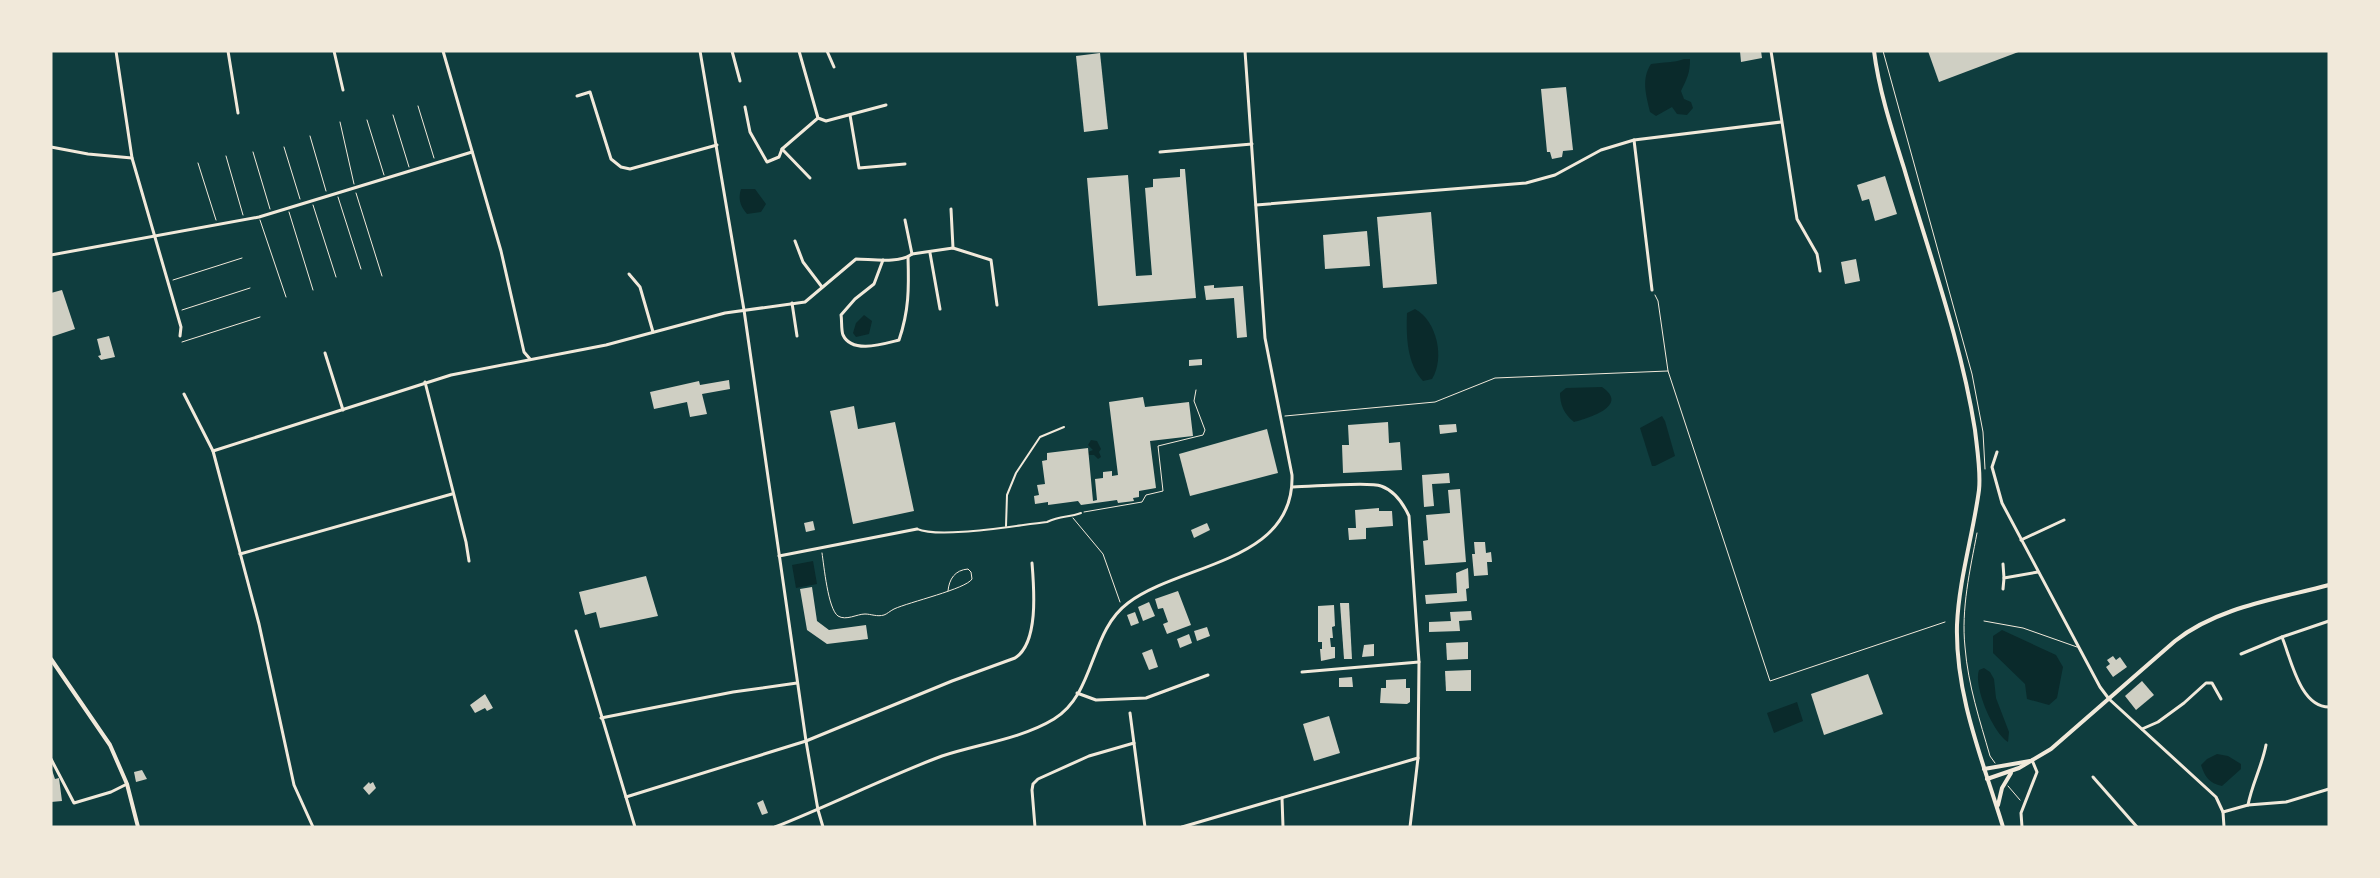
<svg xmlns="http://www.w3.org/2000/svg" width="2380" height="878" font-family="Helvetica,sans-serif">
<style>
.water{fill:#0a2a2b}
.building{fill:#cfcfc3}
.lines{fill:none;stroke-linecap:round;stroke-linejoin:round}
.path{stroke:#f1e9da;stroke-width:1}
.service{stroke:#f1e9da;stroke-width:1}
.pedestrian{stroke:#f1e9da;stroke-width:2}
.minor{stroke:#f1e9da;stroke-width:3}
.secondary{stroke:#f1e9da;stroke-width:4}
</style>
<rect width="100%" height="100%" fill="#0f3d3e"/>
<g class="water">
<path d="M1684,59h6c0,15 -3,19 -9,32l3,8 7,3 2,6 -6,7 -10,-1 -5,-7 -16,9 -6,-4c-4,-17 -9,-33 1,-48 12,-2 23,-1 33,-5z"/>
<path d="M741,189h14l11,15 -5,8 -14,2c-7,-8 -9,-15 -6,-25z"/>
<path d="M1415,309c22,12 30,49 17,70l-9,2c-16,-17 -17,-44 -16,-68z"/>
<path d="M864,315l8,6 -3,13 -13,3 -3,-4 3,-10z"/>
<path d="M1602,387c28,19 -14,31 -28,35 -10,-8 -14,-17 -14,-29l6,-5z"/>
<path d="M1662,416l3,5 10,35 -20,10h-3l-12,-38z"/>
<path d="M1091,440l6,1 4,8 -2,3 2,5 -3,2 -4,-4h-5l-1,-3 5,-2 -5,-5z"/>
<path d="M813,561l4,23 -21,4 -4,-23z"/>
<path d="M2002,630l54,25 7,12 -6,31 -8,7 -22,-6 -2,-15 -32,-31v-17z"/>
<path d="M1984,668l6,4 4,7 2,19 13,34 -1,10c-15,-9 -35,-56 -29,-72z"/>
<path d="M1797,702l6,19 -29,12 -7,-20z"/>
<path d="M2217,754l11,2 13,8v5l-19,17c-13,-3 -17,-9 -21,-21l6,-6z"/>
</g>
<g class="building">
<path d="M1740,51h21l1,7 -21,4z"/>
<path d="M1928,51h93l-82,31z"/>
<path d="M1100,53l8,76 -24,3 -8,-76z"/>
<path d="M1566,87l7,63 -10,1 -1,6 -10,2 -2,-7h-3l-6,-63z"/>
<path d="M1180,169h5l11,129 -98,8 -11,-128 41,-3 8,101 16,-1 -7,-87 8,-1v-8l27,-2z"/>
<path d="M1885,176l12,38 -22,7 -6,-22 -7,2 -5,-16z"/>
<path d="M1431,212l6,72 -54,4 -6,-71z"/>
<path d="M1367,231l3,35 -45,3 -2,-34z"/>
<path d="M1856,259l4,22 -15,3 -4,-22z"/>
<path d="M1214,285v3l29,-2 4,51 -10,1 -3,-40 -28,2 -2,-14z"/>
<path d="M62,290l13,39 -24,8v-44z"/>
<path d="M109,336l6,21 -14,3 -3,-4 3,-1 -4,-16z"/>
<path d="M1202,359v6l-13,1v-6z"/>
<path d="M729,380l1,9 -28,5 5,20 -17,3 -3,-15 -33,7 -4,-17 49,-11 1,4z"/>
<path d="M1143,397l2,10 44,-5 4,34 -43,5 6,47 -17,3v6l-6,1 1,3 -16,2 -1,-3 -36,5 -3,-4 -30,4v-3l-13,2 -1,-8 5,-1 -2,-10 8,-1 -3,-23 5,-1v-7l41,-5 5,53 4,-1 -2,-21 8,-1v-6l9,-1v5l6,-1 -9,-73z"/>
<path d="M854,406l4,23 37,-7 19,89 -61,13 -23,-113z"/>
<path d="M1388,422l1,21 11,-1 2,28 -59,3 -1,-28h7l-1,-20z"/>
<path d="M1456,424l1,8 -17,2 -1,-9z"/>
<path d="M1267,429l11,44 -88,23 -11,-42z"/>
<path d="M1449,473l1,10 -18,1 2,22 -10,1 -2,-32z"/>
<path d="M1460,489l6,73 -41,3 -2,-24 5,-1 -2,-25 24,-2 -2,-23z"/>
<path d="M1379,508v3h13l1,15 -27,2v11l-17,1 -1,-12h8l-1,-18z"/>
<path d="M813,521l2,9 -9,2 -2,-9z"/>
<path d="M1207,523l3,7 -16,8 -3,-8z"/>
<path d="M1474,542h11l1,11 5,-1 1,10h-5l1,13 -14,1 -2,-22h3z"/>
<path d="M1468,568l1,20 -3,1 1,12 -41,3 -1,-9 32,-2 -1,-20z"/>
<path d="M646,576l12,40 -58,12 -4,-16 -11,3 -6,-23z"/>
<path d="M812,587l5,34 12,9 37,-5 2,14 -41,5 -20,-14 -7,-41z"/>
<path d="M1178,591l13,34 -24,9 -4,-10 5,-2 -5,-14 -5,1 -3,-10z"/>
<path d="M1149,602l6,14 -12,5 -5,-14z"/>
<path d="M1340,603h9l3,56h-8z"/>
<path d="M1334,605l1,21 -3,1 1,11h-3l1,9h4v11l-14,3 -1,-12h2v-7h-4v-36z"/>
<path d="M1471,611l1,9 -13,1 1,10 -31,1v-10l22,-1 -1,-9z"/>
<path d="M1135,612l4,11 -8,3 -4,-11z"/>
<path d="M1207,627l3,9 -13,5 -3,-10z"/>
<path d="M1189,634l3,9 -12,5 -3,-9z"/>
<path d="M1468,642v17l-21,1 -1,-17z"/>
<path d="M1374,644v12l-12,1 2,-12z"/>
<path d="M1152,649l6,18 -9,3 -7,-17z"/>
<path d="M2113,656l3,4 4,-3 7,10 -14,10 -7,-10 4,-3 -3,-4z"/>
<path d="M1471,670v21h-25l-1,-20z"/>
<path d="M1868,674l15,40 -59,21 -13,-41z"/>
<path d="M1352,677l1,10h-14v-9z"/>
<path d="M1406,679v9h4v14l-3,2 -27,-1 1,-15h5v-8z"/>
<path d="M2142,681l12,14 -18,15 -11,-14z"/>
<path d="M485,694l8,14 -6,3 -2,-3 -10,5 -5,-8z"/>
<path d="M1329,716l11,37 -26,8 -11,-37z"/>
<path d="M51,767l4,12 4,-1 3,23 -11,1z"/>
<path d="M142,770l5,9 -11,3 -2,-10z"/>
<path d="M369,782l1,2 3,-2 3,6 -7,7 -6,-7z"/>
<path d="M763,800l5,13 -6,2 -5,-12z"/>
</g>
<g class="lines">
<g class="path">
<path d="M1883,51l89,323 11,58 2,37"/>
<path d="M418,106l16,52"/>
<path d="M393,115l16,52"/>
<path d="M367,120l17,55"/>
<path d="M340,122l14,62"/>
<path d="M310,136l16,55"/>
<path d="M284,147l16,52"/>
<path d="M253,152l17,57"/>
<path d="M226,156l17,59"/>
<path d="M198,163l18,57"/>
<path d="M356,193l26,83"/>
<path d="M338,197l23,72"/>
<path d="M313,205l23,72"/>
<path d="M289,212l24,78"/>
<path d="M260,220l26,77"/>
<path d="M173,280l69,-22"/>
<path d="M1655,295l3,6 10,70 102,310 175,-59"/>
<path d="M182,310l68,-22"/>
<path d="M182,342l78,-25"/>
<path d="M1285,416l150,-14 60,-24 173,-7"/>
<path d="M1084,512l58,-10 4,-7 17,-4 -5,-45 45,-11 2,-5 -11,-29 2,-11"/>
<path d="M1073,518l30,36 17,48"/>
<path d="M1977,533c-7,37 -16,76 -12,114 3,38 15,74 25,109l5,7"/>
<path d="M822,553c2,13 6,56 16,63 8,5 19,-2 27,-2 6,0 12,3 19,1 3,-1 6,-4 10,-6 15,-7 72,-20 78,-30l-1,-7 -3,-3c-13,1 -19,10 -20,22"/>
<path d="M2008,786l12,14"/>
</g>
<path class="service" d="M1984,621l39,7 54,19"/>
<g class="pedestrian">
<path d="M1006,526l1,-31 9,-22 24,-36 24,-10"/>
<path d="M917,529c24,10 100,-4 130,-7 14,-7 21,-4 34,-9"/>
</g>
<g class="minor">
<path d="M116,51l16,107 49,169 -1,9"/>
<path d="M228,51l10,62"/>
<path d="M334,51l9,39"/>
<path d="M443,51l58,200 23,101 6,7"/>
<path d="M700,51l44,259 62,431 12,69 5,17"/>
<path d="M732,51l8,30"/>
<path d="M799,51l19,67 8,3 60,-16"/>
<path d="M827,51l7,16"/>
<path d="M1771,51l26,168 20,35 3,17"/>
<path d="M577,96l13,-4 21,67 10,8 9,2 87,-24"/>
<path d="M745,107l5,25 17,30 12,-5 3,-8 36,-31"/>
<path d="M850,115l9,53 46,-4"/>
<path d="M1634,140l18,150"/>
<path d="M51,147l37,7 44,4"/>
<path d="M782,149l28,29"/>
<path d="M1160,152l92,-8"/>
<path d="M1256,205l270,-22 29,-8 46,-25 33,-10 147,-18"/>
<path d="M951,209l2,39"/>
<path d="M905,220l7,34"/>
<path d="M795,241l8,21 19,25"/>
<path d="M930,253l10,56"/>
<path d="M51,255l208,-38 213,-65"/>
<path d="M883,260l-9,24 -19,15 -14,16c1,5 0,15 2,20 9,19 40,9 56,5 10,-29 10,-52 9,-83"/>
<path d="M629,274l11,13 13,45"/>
<path d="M792,303l5,33"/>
<path d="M325,353l18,57"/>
<path d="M425,382l41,160 3,19"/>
<path d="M184,394l29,57 46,173 35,161 19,42"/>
<path d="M213,451l238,-76 155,-30 119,-32 80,-11 51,-43c15,0 43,5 56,-5l41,-6 38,12 6,45"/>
<path d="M1997,452l-5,15 10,36 98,184 9,12 107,98 7,15 1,15"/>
<path d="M1293,487c17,0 76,-6 88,-1 14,5 22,17 28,30l10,146 -1,96 -8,69"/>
<path d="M2021,540l43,-20"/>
<path d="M240,554l212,-60"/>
<path d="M779,556l138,-27"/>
<path d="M2003,564l1,14"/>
<path d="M2003,589l1,-11 34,-6"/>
<path d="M2329,621l-47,16c9,22 18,70 47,70"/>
<path d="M576,631l59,196"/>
<path d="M2241,654l41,-17"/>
<path d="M1302,672l117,-10"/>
<path d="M1077,693l19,7 50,-2 62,-23"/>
<path d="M1130,713l15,114"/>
<path d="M601,718l132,-26 64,-9"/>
<path d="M2142,729l16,-7 26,-19 22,-20h6l9,16"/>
<path d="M51,759l23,44 37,-11 16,-8"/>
<path d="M2093,777l44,50"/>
<path d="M626,797l180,-56 146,-60 63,-23c24,-15 19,-70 17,-95"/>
<path d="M1282,798l1,29"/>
<path d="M2248,805c4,-21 14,-39 18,-60"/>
<path d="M2223,812l25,-7 38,-3 43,-13"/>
<path d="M775,827c56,-22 111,-50 167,-71 36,-12 79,-17 112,-37 42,-26 35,-87 74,-116 53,-40 167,-40 164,-128l-27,-137 -20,-287"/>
<path d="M1035,827l-3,-37 1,-6 5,-5 51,-23 45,-13"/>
<path d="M1182,827l236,-69"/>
<path d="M2022,827l-1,-14 16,-41 -5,-12"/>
</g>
<g class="secondary">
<path d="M1874,51c5,40 18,79 30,117 25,86 57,173 71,262 2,18 6,42 4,60 -6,45 -20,89 -22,135 -2,70 26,136 46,202"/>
<path d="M51,659l59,86 17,39 11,43"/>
<path d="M1984,769l46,-8"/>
<path d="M1987,779l32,-11 32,-19 124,-108c43,-34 102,-42 154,-56"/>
<path d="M1998,805l4,-17 9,-15"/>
</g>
</g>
<rect width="2380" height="878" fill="none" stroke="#f1e9da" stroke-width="105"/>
</svg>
